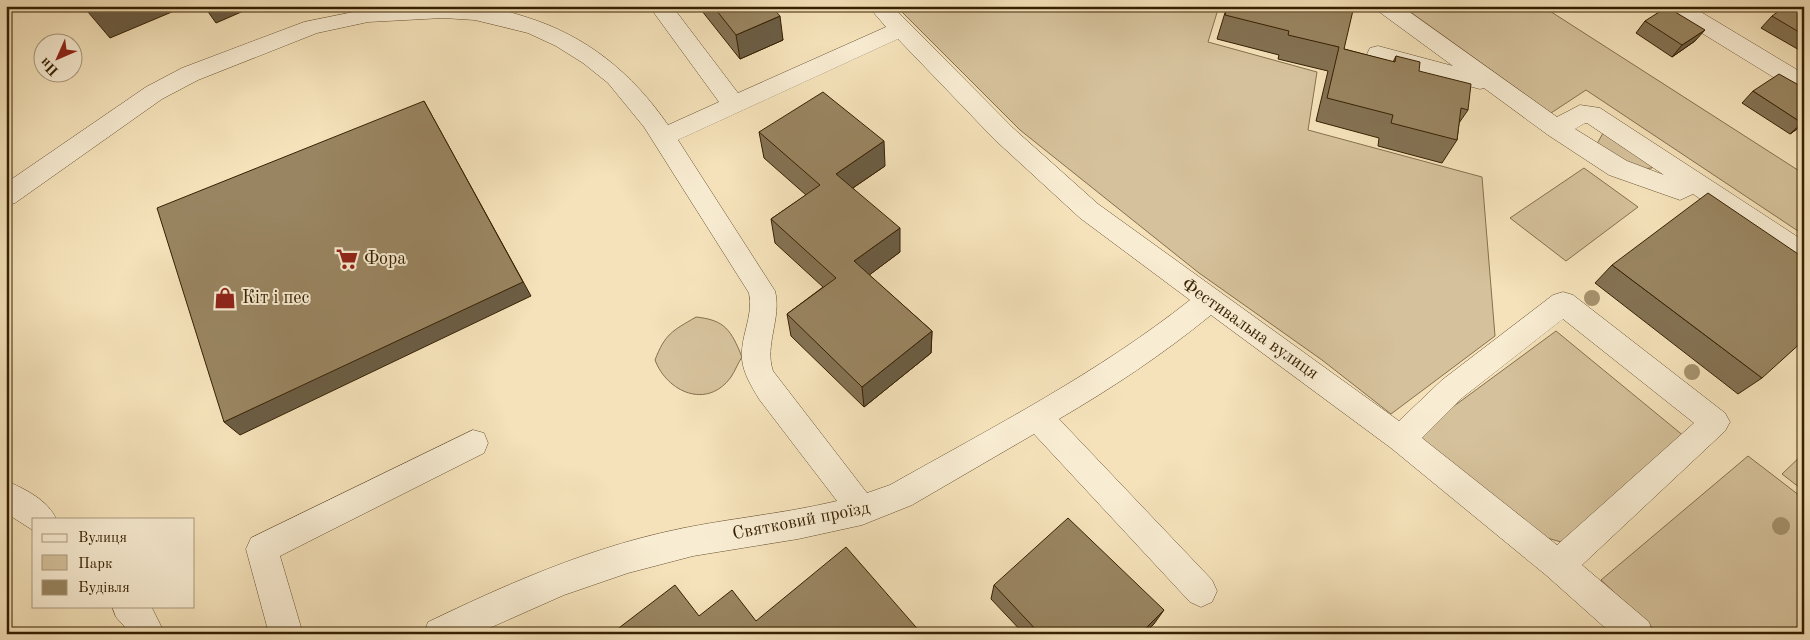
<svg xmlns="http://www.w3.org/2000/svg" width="1810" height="640" font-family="'Old Standard TT',serif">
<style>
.green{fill:#d5c19b;stroke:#86704e}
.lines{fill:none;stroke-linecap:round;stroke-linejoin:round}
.minor-casing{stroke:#66502f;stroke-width:1}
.minor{fill:#f8ecd2;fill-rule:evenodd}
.tree{fill:#a6926e}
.wall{fill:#847253;stroke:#362001}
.shaded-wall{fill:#6b5d44;stroke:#362001}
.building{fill:#998561;stroke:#362001}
.labels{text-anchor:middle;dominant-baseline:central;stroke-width:4;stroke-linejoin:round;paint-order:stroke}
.poi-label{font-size:18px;fill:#362001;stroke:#f8ecd2;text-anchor:start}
.street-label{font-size:18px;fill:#362001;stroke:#f8ecd2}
</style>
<rect width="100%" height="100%" fill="#f5e2ba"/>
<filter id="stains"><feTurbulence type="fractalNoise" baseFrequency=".004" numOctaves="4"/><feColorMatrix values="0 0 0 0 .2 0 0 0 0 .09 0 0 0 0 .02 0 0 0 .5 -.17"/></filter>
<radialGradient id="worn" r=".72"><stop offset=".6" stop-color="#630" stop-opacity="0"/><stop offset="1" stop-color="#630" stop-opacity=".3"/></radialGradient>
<g class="green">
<path d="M899,6h320l-11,36 109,30 -9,58 174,47 13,159 -104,78 -69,-54 -123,-87 -179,-143 -123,-123z"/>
<path d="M1402,6h140l262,168v61l-218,-145 -35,23z"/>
<path d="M1603,133l48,25 1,10 -12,1 -43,-25z"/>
<path d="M1584,168l54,39 -72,54 -56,-43z"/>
<path d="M696,317c29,3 35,13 46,40 -4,6 -7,14 -11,20 -24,33 -64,15 -76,-17 10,-26 17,-29 41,-43z"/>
<path d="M1556,331l129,106 -124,105 -17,-5 -128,-103z"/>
<path d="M1804,453v38l-22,-17z"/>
<path d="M1748,456l56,43v135h-145l-58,-54z"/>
</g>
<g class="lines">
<g class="minor-casing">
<g id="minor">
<path d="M383,6c31,0 63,-2 95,0 16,1 32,6 48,11 61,19 106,56 142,108l51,-23 -70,-96h23l66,87 148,-66 -18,-21h24l121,122 85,76 301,217 43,-41 111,-85 10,-3 10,3 152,118 5,9 -5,9 -143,134 67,57 4,12h-41l-65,-58 -156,-128 -180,-133c-49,40 -99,73 -152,104l153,161 5,11 -5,11 -11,5 -11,-5 -156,-168 -122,71 -50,20 -64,14 -105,17 -65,17 -64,22 -88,39h-52l4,-12c75,-36 152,-70 233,-89 58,-14 118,-18 176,-32l-78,-102c-7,-12 -16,-26 -17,-40 -2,-23 12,-43 7,-66l-105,-166 -36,-44 -25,-20 -27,-17 -28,-13 -53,-13 -32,-2 -75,4 -51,11 -119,47 -36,19 -147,104 -9,3v-23l140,-96 36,-19 122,-46zM898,39l97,101 85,78 110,82c-92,73 -197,127 -300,185l-23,8 -94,-122c-9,-26 9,-53 2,-80l-97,-151zM1563,319l131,104 -137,122 -135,-107 40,-40z"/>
<path d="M1375,6h26l156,111 23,-12 20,3 204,133v24l-9,-3 -102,-68 -13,6 -71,-25 -61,-40 -64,-47 -4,1 -110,-29 -3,-6 3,-6 8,-2 75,20 -75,-55zM1585,123h2l77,52 -37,-14 -52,-32z"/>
<path d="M1663,6h28l113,68v19l-8,-2 -130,-80z"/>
<path d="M473,430l11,3 4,10 -4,10 -204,103 23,78h-34l-23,-85 5,-11z"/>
<path d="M6,481c18,7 43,20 50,38h-22v12l-28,-18z"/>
<path d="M112,606h39l14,28h-34l-15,-17z"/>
</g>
</g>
<use href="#minor" class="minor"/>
</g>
<g class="tree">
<circle cx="1592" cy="298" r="8"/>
<circle cx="1692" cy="372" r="8"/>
<circle cx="1781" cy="526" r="9"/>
</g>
<g class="wall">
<path d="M698,6h73l12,34 -43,19z"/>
<path d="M1227,6l117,43 49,13 3,-6 23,15 49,39 -9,13 -2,17 -15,23 -64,-17 1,-8 -63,-17 12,-50 -50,-12 1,-4 -62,-16z"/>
<path d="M1804,9v41l-3,1 -40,-23 11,-12z"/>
<path d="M1645,21l50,20 -23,16 -36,-24z"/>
<path d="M1753,91l51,33 -14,10 -48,-31z"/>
<path d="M759,132l126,34 -32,22 47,64 -31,23 63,56 -1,22 -67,54 -73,-71 -4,-22 36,-27 -48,-44 -4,-24 35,-24 -42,-37z"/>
<path d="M1612,265l150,113 -24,16 -143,-111z"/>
<path d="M994,585l160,39 -10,10h-120l-33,-35z"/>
</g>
<g class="shaded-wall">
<path d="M101,6h85l-76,32 -22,-26z"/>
<path d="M204,6h51l-39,17z"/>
<path d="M780,16l3,24 -43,19 -4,-24z"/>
<path d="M1705,30l-10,11 -23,16 10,-12z"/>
<path d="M424,101l107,195 -291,139 -16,-13z"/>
<path d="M1804,122v2l-14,10 12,-11z"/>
<path d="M884,141l1,25 -47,32 -2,-24z"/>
<path d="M900,228v24l-44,33 -2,-24z"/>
<path d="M932,331l-1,22 -67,54 -2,-20z"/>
<path d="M1164,610l-10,14 -10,10h-4z"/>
</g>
<g class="building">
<path d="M84,6h17l-13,6z"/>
<path d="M713,6h58l9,10 -44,19z"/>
<path d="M1228,6h126l-10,43 51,13 1,-6 24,6 -1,9 52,13 -3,26 -7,-2 -4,32 -66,-17 2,-8 -66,-17 12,-51 -51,-12 1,-4 -64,-16z"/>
<path d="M1786,6h13l5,3v26l-32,-19z"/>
<path d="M1667,7l38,23 -23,15 -37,-24z"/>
<path d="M1779,74l25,14v34l-2,1 -49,-32z"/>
<path d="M823,92l61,49 -48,33 64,54 -46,33 78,70 -70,56 -75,-73 49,-36 -65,-59 49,-34 -61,-53z"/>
<path d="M424,101l99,181 -299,140 -67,-214z"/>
<path d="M1708,193l96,65v82l-42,38 -150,-113z"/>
<path d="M1068,518l96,92 -24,24h-100l-46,-49z"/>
<path d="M846,547l76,87h-311l64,-49 24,31 33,-26 24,31z"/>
<path d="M559,629l4,5h-10z"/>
</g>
<defs>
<g id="supermarket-bare" transform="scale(1.725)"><path d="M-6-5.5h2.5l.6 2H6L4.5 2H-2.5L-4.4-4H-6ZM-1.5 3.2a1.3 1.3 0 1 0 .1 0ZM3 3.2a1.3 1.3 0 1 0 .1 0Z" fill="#8f2418" stroke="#f8ecd2" stroke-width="2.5" paint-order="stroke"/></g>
<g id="shop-bare" transform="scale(1.725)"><path d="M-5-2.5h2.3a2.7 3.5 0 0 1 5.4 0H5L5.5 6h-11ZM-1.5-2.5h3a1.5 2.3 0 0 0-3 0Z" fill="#8f2418" stroke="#f8ecd2" stroke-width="2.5" paint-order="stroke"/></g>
</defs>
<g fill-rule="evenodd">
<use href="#supermarket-bare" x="347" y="259"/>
<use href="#shop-bare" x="225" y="298"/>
</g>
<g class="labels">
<g class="poi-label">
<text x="364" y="259">Фора</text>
<text x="242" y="298">Кіт і пес</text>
</g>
<g class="street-label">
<text transform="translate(1250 329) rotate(35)">Фестивальна вулиця</text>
<text transform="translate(801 521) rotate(-11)">Святковий проїзд</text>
</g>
</g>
<rect width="1810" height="640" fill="none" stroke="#f5e2ba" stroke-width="25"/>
<rect x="8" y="8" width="1795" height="625" fill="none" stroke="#362001" stroke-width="2.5"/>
<rect x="12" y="12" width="1785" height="615" fill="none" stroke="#362001"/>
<rect x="32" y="518" width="162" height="90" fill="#f8ecd2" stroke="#aa9a7e"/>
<rect x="42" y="534" width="25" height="8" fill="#f8ecd2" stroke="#aa9a7e"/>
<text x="78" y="542" font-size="15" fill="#362001">Вулиця</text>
<rect x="42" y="555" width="25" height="15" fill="#d5c19b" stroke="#aa9a7e"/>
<text x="78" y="568" font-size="15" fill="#362001">Парк</text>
<rect x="42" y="580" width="25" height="15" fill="#998561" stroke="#aa9a7e"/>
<text x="78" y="592" font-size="15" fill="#362001">Будівля</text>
<g transform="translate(58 58) rotate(225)"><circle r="24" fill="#f8ecd2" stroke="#aa9a7e"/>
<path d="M0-4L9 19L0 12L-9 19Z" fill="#8f2418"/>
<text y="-8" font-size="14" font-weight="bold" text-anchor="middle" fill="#362001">Пн</text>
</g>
<rect width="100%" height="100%" filter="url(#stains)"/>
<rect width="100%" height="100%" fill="url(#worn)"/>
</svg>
